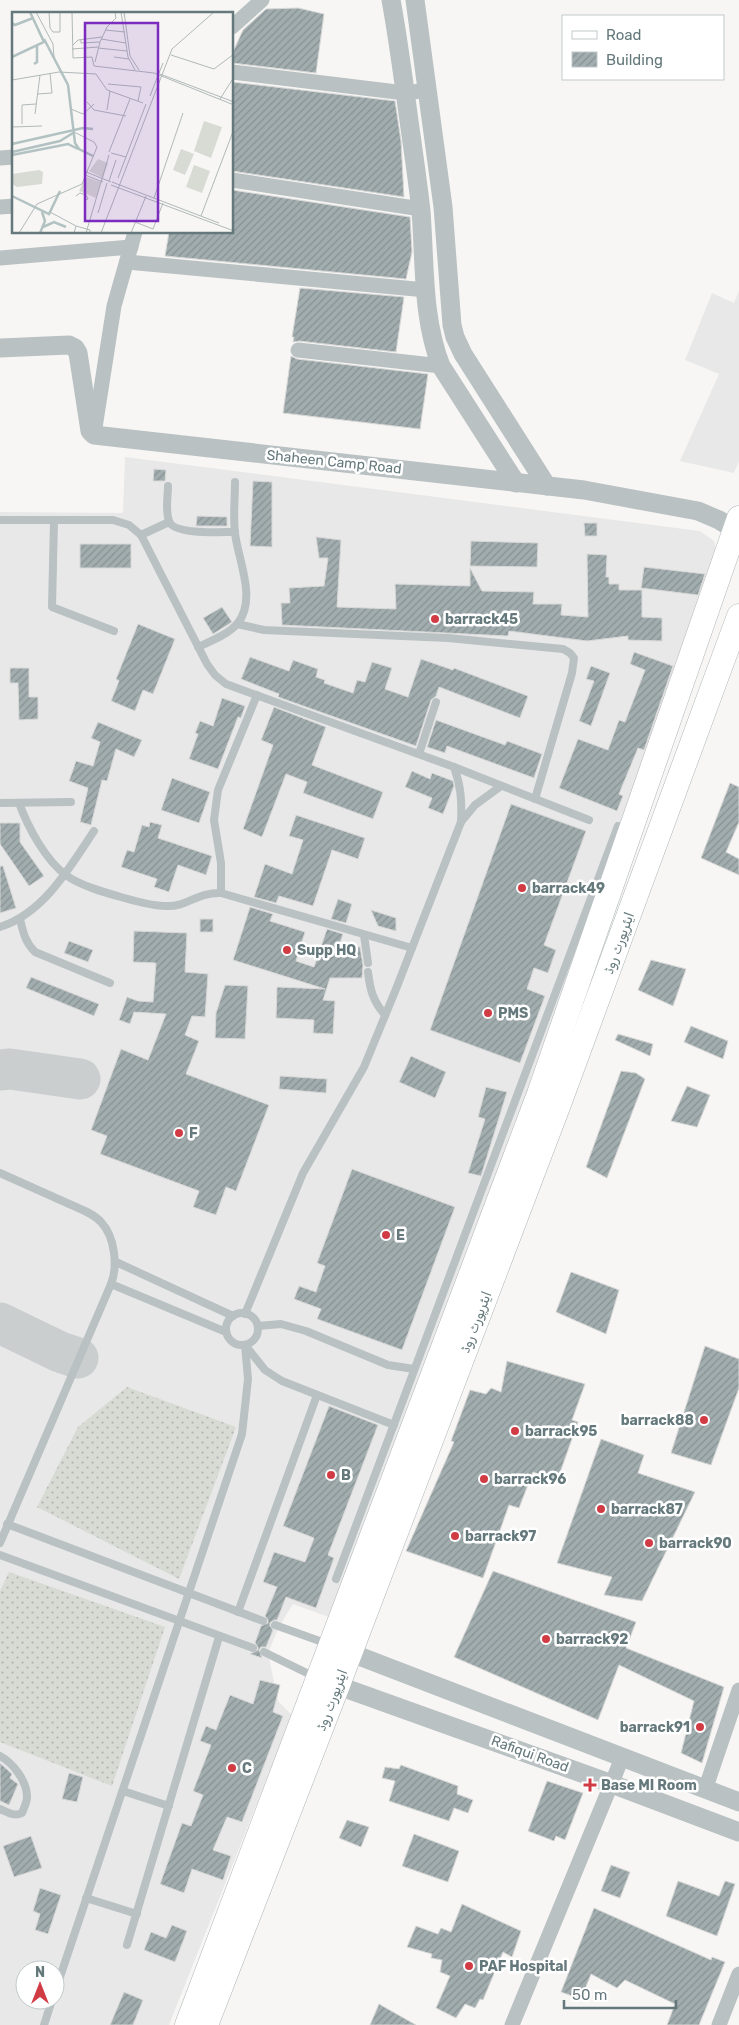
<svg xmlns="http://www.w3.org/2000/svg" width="739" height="2025" font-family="Rubik,'Noto Naskh Arabic',sans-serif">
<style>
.built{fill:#e8e8e8;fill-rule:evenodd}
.grass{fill:url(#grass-dots)}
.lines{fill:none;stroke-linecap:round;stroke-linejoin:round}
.taxiway{stroke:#cacece;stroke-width:41}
.building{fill:url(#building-hatch);stroke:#d8d8d7}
.primary-casing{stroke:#aeb5b7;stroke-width:25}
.service{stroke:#bac1c2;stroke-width:8}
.minor{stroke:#bac1c2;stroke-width:15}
.tertiary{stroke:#bac1c2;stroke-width:19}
.primary{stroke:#fff;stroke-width:24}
.poi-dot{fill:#d03b44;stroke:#fff;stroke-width:2}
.labels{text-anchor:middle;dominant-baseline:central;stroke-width:5;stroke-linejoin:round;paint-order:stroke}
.street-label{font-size:14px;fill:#65797c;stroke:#fff}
.poi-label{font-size:14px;font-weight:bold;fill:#65797c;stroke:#fff;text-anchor:start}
.inset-river{fill:none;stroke:#b2c2c2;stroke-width:2.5}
.inset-road{fill:none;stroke:#b0b9b9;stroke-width:1}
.view{fill:#7b2cbf;fill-opacity:0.15;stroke:#7b2cbf;stroke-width:2.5}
.inset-edge{fill:none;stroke:#65797c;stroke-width:2.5}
</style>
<defs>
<pattern id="grass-dots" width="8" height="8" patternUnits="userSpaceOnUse" patternTransform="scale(1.25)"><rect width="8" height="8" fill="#d8dbd4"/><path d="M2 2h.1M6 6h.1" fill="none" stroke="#b3b6b1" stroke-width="1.8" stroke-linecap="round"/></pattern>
<pattern id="building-hatch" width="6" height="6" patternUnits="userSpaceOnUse" patternTransform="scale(1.25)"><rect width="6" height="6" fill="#a2adaf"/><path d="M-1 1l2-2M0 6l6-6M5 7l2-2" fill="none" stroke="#889293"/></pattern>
</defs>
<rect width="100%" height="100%" fill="#f7f6f4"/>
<g class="built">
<path d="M739,291v170l-5,12 -54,-12 39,-87 -34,-14 27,-67 22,10z"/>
<path d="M125,457l575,74 14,10 2,10 -32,116 -350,952 -41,-15 -14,23 -11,26 10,48 14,14 -123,310h-169v-1513l123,1zM25,1970h30v30h-30z"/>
</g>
<g class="grass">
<path d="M127,1387l109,40 -57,152 -142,-72 41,-80z"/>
<path d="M9,1572l156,55 -53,159 -112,-44v-151z"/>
</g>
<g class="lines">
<g class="taxiway">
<path d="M0,1070l10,-1 70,10"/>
<path d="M0,1323l60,29 18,6"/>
</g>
</g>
<g class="building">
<path d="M298,8l26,6 -8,59 -84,-10v-9l11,-24 23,-21z"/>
<path d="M232,82l163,19 6,40 3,56 -172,-26z"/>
<path d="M232,190l178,27 2,35 -6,27 -241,-23 4,-24h63z"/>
<path d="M300,288l104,9 -8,55 -97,-11 -6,1 1,-5h-2z"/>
<path d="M291,356l6,3 131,15 -8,55 -137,-16z"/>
<path d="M154,469l12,1 -1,11h-12z"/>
<path d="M253,481l19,1v65l-22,-1z"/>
<path d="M197,516l30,1v9h-31z"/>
<path d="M584,523h13v13h-12z"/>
<path d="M316,537l25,3 -4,67 59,2 -1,-25 75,2v-18l12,23 52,1 -1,12h29l-1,11 27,2 -1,-63 20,1 -1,22h3v7h10v6h23v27l20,1v23l-34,-1v-4l-41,5 -78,-10 -1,5 -226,-11 -1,-22h9l-1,-15 35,-2 4,-28h-9z"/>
<path d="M471,541l67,2 -1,24 -67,-1z"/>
<rect x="80" y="544" width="51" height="24"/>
<path d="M644,567l61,7 -7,21 -57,-7z"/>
<path d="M222,607l10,15 -19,12 -10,-16z"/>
<path d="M138,624l37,15 -22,55 -10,-4 -8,21 -24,-10 8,-20 -3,-2z"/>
<path d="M634,652l39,14 -29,84 -6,-2 -19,46 4,2 -6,15 -58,-23 19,-49 30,11 11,-30 6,2 20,-52 -15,-6z"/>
<path d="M250,657l39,14 4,-11 25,9 -2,8 9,3 -1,3 29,10 4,-13 8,2 7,-20 20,6 -7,21 23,8 13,-38 32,11 1,-2 74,28 -8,22 -81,-31 -3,9 -5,4 -15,46 -138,-49 1,-3 -38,-15z"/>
<path d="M591,666l19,7 -19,53 -12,-5 15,-40 -8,-2z"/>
<path d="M10,668h19v29h9v22l-19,1 -1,-37h-8z"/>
<path d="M222,698l23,8 -4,12 -3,-1 -20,52 -29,-10 9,-25 -3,-1 5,-12 13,5z"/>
<path d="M274,707l52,20 -14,38 71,27 -10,27 -70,-26 4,-11 -21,-8 -24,63 -19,-8 30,-84 -12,-5z"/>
<path d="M436,720l69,25 2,-4 35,13 -8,24 -87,-32 -2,7 -18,-6z"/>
<path d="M98,722l44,18 -8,17 -18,-8 -9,32 -5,-1 -11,45 -11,-3 8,-34 -19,-7 7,-20 17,5 7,-24 -9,-4z"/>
<path d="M412,771l18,8 2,-6 21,8 1,5 -11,28 -15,-6 4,-10 -27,-11z"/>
<path d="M172,778l38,14 -11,31 -38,-13z"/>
<path d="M730,783l9,4v35l-13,30 13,7v16l-38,-17z"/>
<path d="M511,804l75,27 -42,114 12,5 -8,23 -14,-5 -7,21 18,7 -25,67 -90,-33z"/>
<path d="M296,815l69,23 -7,21 -26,-9 -19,56 -34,-10 -3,7 -22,-6 11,-33 27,10 11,-34 -14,-4z"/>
<path d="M150,822l12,3 -4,13 54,18 -6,19 -28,-10 -9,27 -15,-5 3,-8 -36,-12 6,-17 7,2 8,-27 7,2z"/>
<path d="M0,823h20v19l24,34 -15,10 -29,-42z"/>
<path d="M0,866h3l13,42 -16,5z"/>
<path d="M338,899l14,5 -6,19 -15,-4z"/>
<path d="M250,907l23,7 -3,7 35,11 -9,29 18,6 13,-38 16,5 -4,12 21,1 3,18 -1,13h-32l-7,22 12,1 -2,33 -20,-1 1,-13 -38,-2 1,-31 48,2 -92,-29z"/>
<path d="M371,910l25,8v13l-18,-5z"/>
<rect x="200" y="919" width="13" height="13"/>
<path d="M134,931l53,2 -2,39 23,2 -3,43 -13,-1 -7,19 14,6 -13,33 83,31 -33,86 -10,-4 -10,28 -23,-8 6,-16 -99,-37 7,-18 -16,-6 30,-81 27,11 18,-46 -32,-2 -4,12 -11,-4 8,-23 11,4 15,1 3,-39 -23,-1z"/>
<path d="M69,941l24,9 -5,12 -24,-9z"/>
<path d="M651,960l35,9 -13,37 -35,-16z"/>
<path d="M31,977l68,27 -5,12 -68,-28z"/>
<path d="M225,985l23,1 -3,53 -30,-1 1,-25z"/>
<path d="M691,1026l37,15 -5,18 -39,-17z"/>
<path d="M618,1034l35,10 -3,12 -35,-16z"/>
<path d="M411,1056l35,16 -11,26 -36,-16z"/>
<path d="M621,1071l15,2 9,6 -38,99 -21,-11z"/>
<path d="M280,1076l47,3 -1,14 -47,-4z"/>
<path d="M687,1086l23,9 -13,32 -26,-6z"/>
<path d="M486,1087l21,5 -26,84 -13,-3 17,-54 -7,-2z"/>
<path d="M352,1169l103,38 -53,143 -85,-31 4,-10 -27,-10 5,-13 17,6 9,-26 -8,-3z"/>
<path d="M571,1272l48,18 -13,44 -50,-22z"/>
<path d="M705,1346l34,13v29l-28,77 -40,-12z"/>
<path d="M507,1361l78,23 -13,36 6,2 -21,59 -24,-9 -14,36 -10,-3 -26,73 -77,-27 48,-109 -3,-1 19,-51 16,4 5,-6 10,4z"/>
<path d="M329,1406l49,19 -50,130 6,3 -18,50 -30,-11 -9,23h-3l-4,3v3l3,4 -7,17h-5l-2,3 3,8 -12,-4 8,-4v-3l-3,-4 6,-17 7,-3v-3l-3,-4 12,-29 -14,-5 11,-30 31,10 9,-24 -31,-12z"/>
<path d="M601,1439l43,16 -6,18 57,19 -53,109 -38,-6 8,-18 -55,-14z"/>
<path d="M493,1571l143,51 -10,26 98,39 -22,76 -21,-10 13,-52 -75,-36 -21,55 -144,-63z"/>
<path d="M260,1680l20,5 -7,27 10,4 -41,106 -15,-5 -14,33 18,6 -8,24 -31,-11 -8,24 -24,-9 22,-61 9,3 12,-31 -10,-4 18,-46 -11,-4 6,-15 10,4 14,-35 23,9z"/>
<path d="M0,1763l12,11 -2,4 8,6 -9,21 -9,-4z"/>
<path d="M401,1765l57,21 -1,8 16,6 -5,13 -14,-5 -5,13 -60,-20 6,-20 -13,-3 3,-11 14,2z"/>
<path d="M69,1773l14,4 -6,25 -15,-3z"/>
<path d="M547,1781l36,12 -18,47 -9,-4 -2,5 -26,-10z"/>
<path d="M347,1820l22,7 -8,20 -22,-9z"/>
<path d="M414,1834l45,17 -11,31 -46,-16z"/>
<path d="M31,1836l11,32 -28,9 -11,-31z"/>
<path d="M611,1865l19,7 -10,26 -19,-7z"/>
<path d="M678,1881l41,15 6,-15 10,3 -18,52 -51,-20z"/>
<path d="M40,1888l21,7 -13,39 -13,-4 5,-16 -7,-3z"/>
<path d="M462,1904l59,27 -9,26 -9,-5 -20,48 -3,-1 -5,9 -10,-4 -9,14 -20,-10 14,-32 -10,-4 2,-12 -11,-2 1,-4 -25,-7 9,-21 22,8 3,-6 10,4z"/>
<path d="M594,1908l117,52 1,-3 13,5 -26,63h-32l8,-21 -50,-24 -8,8 -26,-14 -10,25 -20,-7z"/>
<path d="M172,1925l15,6 -12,31 -31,-12 7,-18 15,6z"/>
<path d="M124,1992l19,8 -10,25h-23z"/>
<path d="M379,2004l37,21h-46z"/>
</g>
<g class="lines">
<g class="primary-casing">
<g id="primary">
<path d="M187,2025l352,-931 200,-576"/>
<path d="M206,2025l132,-340 221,-581 180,-488"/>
</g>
</g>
<g class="service">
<path d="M168,486c0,10 -3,24 1,35 4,14 52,11 66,11"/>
<path d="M0,520h113l16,5 12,10 66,129 8,11 11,9 228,83 135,53"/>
<path d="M54,521l-2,86 62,24"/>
<path d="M141,535l28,-13"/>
<path d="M237,624l27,6 184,8 115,11 7,4 4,5 -2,15 -37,126"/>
<path d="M198,647c13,-6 31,-13 40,-24 19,-25 0,-63 -3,-90 -2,-17 0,-34 0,-51"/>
<path d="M419,754l17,-52"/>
<path d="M0,803l71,-1"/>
<path d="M19,803c9,24 26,57 48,73 15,10 36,16 54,21 14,4 30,9 45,9 22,1 31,-14 55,-13l191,55"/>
<path d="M461,822l14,-17 26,-19"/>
<path d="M221,893v-30l-7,-43 4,-30 39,-95"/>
<path d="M20,919c3,13 5,23 15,33l75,31"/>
<path d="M0,927c44,-14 70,-60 94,-96"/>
<path d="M364,935l4,28"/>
<path d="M368,972c2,18 5,29 17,43"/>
<path d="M0,1173c22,10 45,20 67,30 11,5 26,10 34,19 14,15 17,44 10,62l-111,259"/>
<path d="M116,1262l117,54"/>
<path d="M111,1284l115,48"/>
<circle cx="242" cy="1329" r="16"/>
<path d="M245,1314l58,-141 61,-106 32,-78 65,-167c1,-21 0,-36 -7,-55"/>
<path d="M258,1326l23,-2 25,7 82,34 26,4"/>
<path d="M245,1345l20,25 17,11 112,44"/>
<path d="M7,1524l256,97"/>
<path d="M0,1555l253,93"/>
<path d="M336,1579l282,-753"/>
<path d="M238,1612l79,-217"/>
<path d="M275,1625l53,19"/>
<path d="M264,1652l51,25"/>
<path d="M0,1756c13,7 27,25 27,41 0,5 -3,11 -5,16 -8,4 -15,-1 -22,-4"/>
<path d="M123,1791l46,15"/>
<path d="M86,1898l51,16"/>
<path d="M127,1945l92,-308"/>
<path d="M55,1992l187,-558 6,-55 -3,-34"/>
<path d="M44,2025l8,-25"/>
</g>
<g class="minor">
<path d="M232,27l30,-27"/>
<path d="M232,72l173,21 23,-3"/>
<path d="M0,158l14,-1"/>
<path d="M232,180l189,29"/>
<path d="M0,207l14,-1"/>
<path d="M0,258l131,-11"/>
<path d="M127,262l299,28"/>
<path d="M298,350l143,16"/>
<path d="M94,434l20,-128 21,-74"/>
<path d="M705,1790l34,-100"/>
<path d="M512,2025l110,-267"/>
<path d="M719,2025l20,-51"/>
</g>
<g class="tertiary">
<path d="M391,0c8,43 13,85 19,128 4,28 8,56 11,83 4,51 1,107 20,155l75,117"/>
<path d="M415,0l28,207 9,118 3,12 8,17 84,132"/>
<path d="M0,348l69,-3 6,3 3,5 12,78 4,4 490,55 114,21 21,9 15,9 5,5"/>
<path d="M338,1648l401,154"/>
<path d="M325,1681l287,103 127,48"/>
</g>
<use href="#primary" class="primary"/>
</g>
<g class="poi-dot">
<circle cx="435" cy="619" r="5"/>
<circle cx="522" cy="888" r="5"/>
<circle cx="287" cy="950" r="5"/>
<circle cx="488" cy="1013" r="5"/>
<circle cx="179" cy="1133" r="5"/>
<circle cx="386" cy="1235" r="5"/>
<circle cx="704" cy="1420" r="5"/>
<circle cx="515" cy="1431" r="5"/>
<circle cx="331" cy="1475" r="5"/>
<circle cx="484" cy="1479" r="5"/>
<circle cx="601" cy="1509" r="5"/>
<circle cx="455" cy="1536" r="5"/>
<circle cx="649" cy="1543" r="5"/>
<circle cx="546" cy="1639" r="5"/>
<circle cx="700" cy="1727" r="5"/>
<circle cx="232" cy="1768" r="5"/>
<path d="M587.5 1777.5h5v5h5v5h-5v5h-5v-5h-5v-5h5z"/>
<circle cx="469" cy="1966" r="5"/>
</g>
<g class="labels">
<g class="street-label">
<text transform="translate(334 462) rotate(6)">Shaheen Camp Road</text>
<text transform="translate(619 943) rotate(-70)">ایئرپورٹ روڈ</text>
<text transform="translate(476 1322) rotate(-69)">ایئرپورٹ روڈ</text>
<text transform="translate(332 1700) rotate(-69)">ایئرپورٹ روڈ</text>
<text transform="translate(530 1754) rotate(20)">Rafiqui Road</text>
</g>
<g class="poi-label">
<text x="445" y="619">barrack45</text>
<text x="532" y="888">barrack49</text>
<text x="297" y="950">Supp HQ</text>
<text x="498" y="1013">PMS</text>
<text x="189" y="1133">F</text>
<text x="396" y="1235">E</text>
<text x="694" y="1420" text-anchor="end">barrack88</text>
<text x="525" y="1431">barrack95</text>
<text x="341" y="1475">B</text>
<text x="494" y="1479">barrack96</text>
<text x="611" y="1509">barrack87</text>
<text x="465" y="1536">barrack97</text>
<text x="659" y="1543">barrack90</text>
<text x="556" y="1639">barrack92</text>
<text x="690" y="1727" text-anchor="end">barrack91</text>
<text x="242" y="1768">C</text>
<text x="601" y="1785">Base MI Room</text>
<text x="479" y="1966">PAF Hospital</text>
</g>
</g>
<g transform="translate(12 12)">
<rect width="221" height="221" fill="#f7f6f4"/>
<path d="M169,137l13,5 -9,21 -12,-5zM86,147l10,4 -5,15 -14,-7zM182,153l16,6 -8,22 -16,-6zM27,158l4,2 -1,12 -25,3 -5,-3v-10zM74,165l15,5 -5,16 -17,-7z" fill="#d8dbd4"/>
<path d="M192,109l18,6 -11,31 -17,-7z" fill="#d8dbd4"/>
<path class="inset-river" d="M0,11l3,2 18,-7M32,27l24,46 7,58 4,6 14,7M0,45l32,-15 -14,-30M22,52l3,-2v-16M0,132l71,-16 10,1M0,140l48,-11 13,-8M0,143l56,-11 10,5M0,184l37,18 11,-23M31,215l11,-5 12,5M28,221l5,-12 -3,-9"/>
<path class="inset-road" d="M24,0l17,32 1,13M37,0l1,16 3,4h7v-20M60,0l1,46 19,-1 2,9 60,7 80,32M109,0l7,45 7,13M112,0l6,44 9,14M93,18l20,2M69,27v4l19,-1M89,27l25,4M61,33l5,-5 24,-3M86,36l29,3M60,37l26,-2M159,43l43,14 20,-15M102,45l15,2M83,50l5,-20 7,-15 9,-9 -1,-6M148,62l74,28M0,68l47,-8 37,2 11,16 36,13M96,72l33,3 -3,14M25,82l15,-1 -2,-20M138,84l13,-33M208,87l14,-22M75,90l7,8 32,6M59,97l12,5 11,-10M95,98l3,-19M23,102l5,-39M10,112v-19l14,-1M0,115l30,-1M97,140l21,-53M99,141l15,4M74,160l25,10M73,163l18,7M106,166l28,-74M97,169l7,-21M100,170l107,41M99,173l123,46M64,184l4,-3 6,2 2,4 -4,1M142,186l29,-85M38,200l26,14 -2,7M86,201l9,-30M189,204l33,-87M123,210l18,7 10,-26M64,214l14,4v3M7,221l18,-29 45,-20 15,-37 -3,-5 -20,-10M74,221l23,-78M89,221l71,-184 42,-37M119,221l15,-37"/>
<path class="view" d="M73,11h73v198h-73z"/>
<rect width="221" height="221" class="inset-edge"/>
</g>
<rect x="562" y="15" width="162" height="65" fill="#ffffff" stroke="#c1c9cb"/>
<rect x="572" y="31" width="25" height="8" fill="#ffffff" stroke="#c1c9cb"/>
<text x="606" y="40" font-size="15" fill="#65797c">Road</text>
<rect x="572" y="52" width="25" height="15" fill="url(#building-hatch)" stroke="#c1c9cb"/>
<text x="606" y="65" font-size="15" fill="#65797c">Building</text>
<g transform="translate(40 1985)"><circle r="24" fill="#ffffff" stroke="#c1c9cb"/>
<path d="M0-4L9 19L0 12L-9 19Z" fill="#d03b44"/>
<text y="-8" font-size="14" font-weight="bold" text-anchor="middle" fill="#65797c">N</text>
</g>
<path d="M564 2000v8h112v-8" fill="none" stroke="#65797c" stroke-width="2.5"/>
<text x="572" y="2000" font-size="15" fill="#65797c" stroke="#ffffff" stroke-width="4" paint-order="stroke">50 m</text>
</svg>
